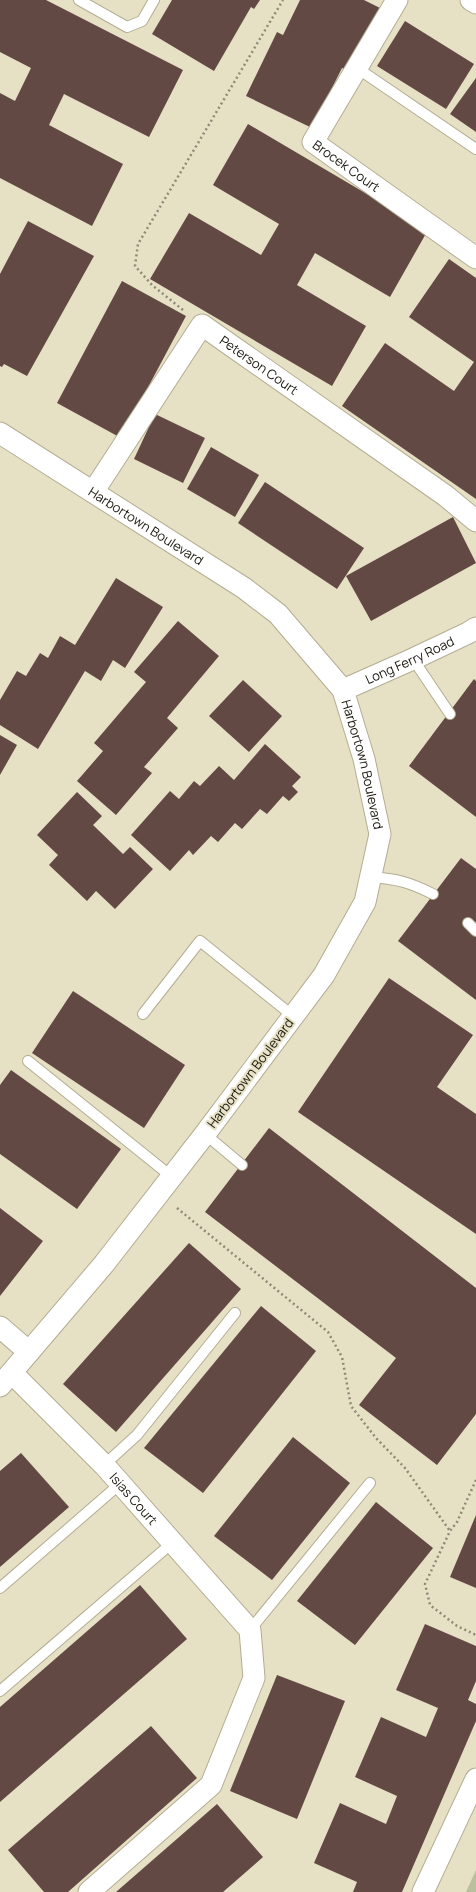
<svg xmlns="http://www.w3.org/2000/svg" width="476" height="1892" font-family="Manrope,sans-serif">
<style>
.green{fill:#bac09e}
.building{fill:#634943}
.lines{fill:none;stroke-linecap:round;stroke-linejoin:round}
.lane-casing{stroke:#b3ad93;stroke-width:12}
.street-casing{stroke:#b3ad93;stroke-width:23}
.path{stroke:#8e8a76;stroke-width:2.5;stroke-dasharray:2 3;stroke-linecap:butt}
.lane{stroke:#fff;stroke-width:10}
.street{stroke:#fff;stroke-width:21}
.labels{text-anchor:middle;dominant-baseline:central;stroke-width:4;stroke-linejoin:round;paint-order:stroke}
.street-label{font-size:13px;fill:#19170d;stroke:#e6e0c5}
</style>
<rect width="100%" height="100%" fill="#e6e0c5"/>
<path class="green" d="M476,1870v22h-10z"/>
<g class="building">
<path d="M0,0h46l137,70 -34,67 -85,-43 -15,31 74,39 -31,62 -92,-48v-85l15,8 16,-33 -31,-16z"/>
<path d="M172,0h88l-6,9 -3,-2 -37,64 -62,-37z"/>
<path d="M300,0h64l16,8 -31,63 -7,-3 -30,60 -66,-32 31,-64 6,3z"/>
<path d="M405,21l69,43 -28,45 -69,-43z"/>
<path d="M476,78v54l-26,-18z"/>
<path d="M248,124l180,106 -38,67 -75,-44 -18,32 69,41 -34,60 -182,-107 39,-66 72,42 18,-31 -66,-39z"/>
<path d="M28,221l66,35 -67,120 -23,-12 -2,3 -2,-1v-92z"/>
<path d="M449,259l27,19v221l-134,-93 43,-63 69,48 20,-29 -65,-45z"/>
<path d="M122,281l64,35 -65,122 -64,-35z"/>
<path d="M155,414l50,24 -22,45 -49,-24z"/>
<path d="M211,447l48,28 -24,42 -48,-28z"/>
<path d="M265,482l99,66 -27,41 -99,-66z"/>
<path d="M453,517l23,46 -105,58 -25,-45z"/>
<path d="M116,578l47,29 -38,61 -12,-8 -12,21 -16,-10 -47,78 -38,-24v-25l17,-29 9,5 14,-23 8,5 12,-22 15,9z"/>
<path d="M178,621l41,35 -52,62 11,10 -34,39 8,6 -36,42 -39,-34 26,-30 -9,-8 52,-61 -12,-10z"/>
<path d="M474,679l2,2v136l-67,-51z"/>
<path d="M243,680l39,36 -33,36 -40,-36z"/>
<path d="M0,735l17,10 -17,30z"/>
<path d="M265,744l36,33 -9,9 6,6 -9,9 -6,-5 -16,18 -7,-5 -18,20 -7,-6 -17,19 -7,-6 -18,19 -4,-5 -19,21 -39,-36 39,-44 9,8 15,-18 6,5 19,-20 15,14z"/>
<path d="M77,792l25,24 -9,9 30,29 7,-7 23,22 -38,40 -19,-18 -9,10 -38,-36 9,-10 -21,-20z"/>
<path d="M461,858l15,11v131l-78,-59z"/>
<path d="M389,978l84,57 -36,52 39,27v120l-178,-122z"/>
<path d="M73,991l112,74 -41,63 -112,-75z"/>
<path d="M11,1070l110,79 -44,60 -77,-55v-69z"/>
<path d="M269,1128l207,160v126l-39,51 -78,-60 37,-47 -191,-146z"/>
<path d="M0,1208l43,33 -43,55z"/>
<path d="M189,1243l52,46 -125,143 -53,-48z"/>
<path d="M261,1306l55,45 -113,142 -59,-45z"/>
<path d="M293,1437l57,46 -78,97 -58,-44z"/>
<path d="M21,1453l48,54 -69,60v-96z"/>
<path d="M376,1502l57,46 -78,97 -58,-44z"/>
<path d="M476,1515v73l-26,-11z"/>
<path d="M140,1585l47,54 -187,163v-95z"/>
<path d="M425,1624l51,22v35l-8,19 8,4v17l-74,171h-49l4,-10 -43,-19 26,-60 46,21 11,-28 -42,-19 26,-60 45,20 12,-29 -42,-18z"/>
<path d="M277,1675l68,26 -48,118 -67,-28z"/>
<path d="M151,1726l46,52 -129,114h-24l-36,-42z"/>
<path d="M217,1804l46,53 -40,35h-107z"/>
</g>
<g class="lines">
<g class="lane-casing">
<g id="lane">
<path d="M79,0l48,27 15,-6 12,-21"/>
<path d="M357,68l119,81"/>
<path d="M413,659l37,55"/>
<path d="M371,877c26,2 38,5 62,17"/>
<path d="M468,923l8,8"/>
<path d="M143,1014l57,-73 93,75"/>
<path d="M28,1061l144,116"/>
<path d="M205,1134l37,31"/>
<path d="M104,1465l33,-30 98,-122"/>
<path d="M0,1588l121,-105"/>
<path d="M250,1630l120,-147"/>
<path d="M0,1691l172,-148"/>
</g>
</g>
<g class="street-casing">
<g id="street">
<path id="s1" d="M397,0l-84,142 163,116"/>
<path d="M471,0l5,3"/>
<path id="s2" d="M0,433l244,155 34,26 65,76 21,69 16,75 -15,68 -41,73 -119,159 -101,130 -104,122"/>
<path id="s3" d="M93,492l109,-167 244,171 30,25"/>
<path id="s4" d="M343,690l70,-31 55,-26 8,-5"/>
<path d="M0,1327l29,25"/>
<path id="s5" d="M12,1373l92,92 146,165 4,48 -43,107 -122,107"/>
<path d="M423,1892l53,-113"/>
</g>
</g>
<g class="path">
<path d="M183,310l-31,-25 -17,-19 3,-22 145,-244"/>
<path d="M177,1208l151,124 14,25 9,49 25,32 29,30 45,63"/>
<path d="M476,1480l-19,42 -7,9 -25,53 5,21 27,21 19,9"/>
</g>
<use href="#lane" class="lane"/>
<use href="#street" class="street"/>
</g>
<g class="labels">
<g class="street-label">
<text stroke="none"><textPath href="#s1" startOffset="206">Brocek Court</textPath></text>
<text stroke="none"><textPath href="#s3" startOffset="269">Peterson Court</textPath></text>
<text stroke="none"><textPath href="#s2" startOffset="173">Harbortown Boulevard</textPath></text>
<text stroke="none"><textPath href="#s4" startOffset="73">Long Ferry Road</textPath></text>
<text stroke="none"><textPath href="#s2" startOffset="509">Harbortown Boulevard</textPath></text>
<text transform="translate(250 1073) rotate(-53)">Harbortown Boulevard</text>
<text stroke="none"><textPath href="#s5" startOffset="175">Isias Court</textPath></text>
</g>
</g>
</svg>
